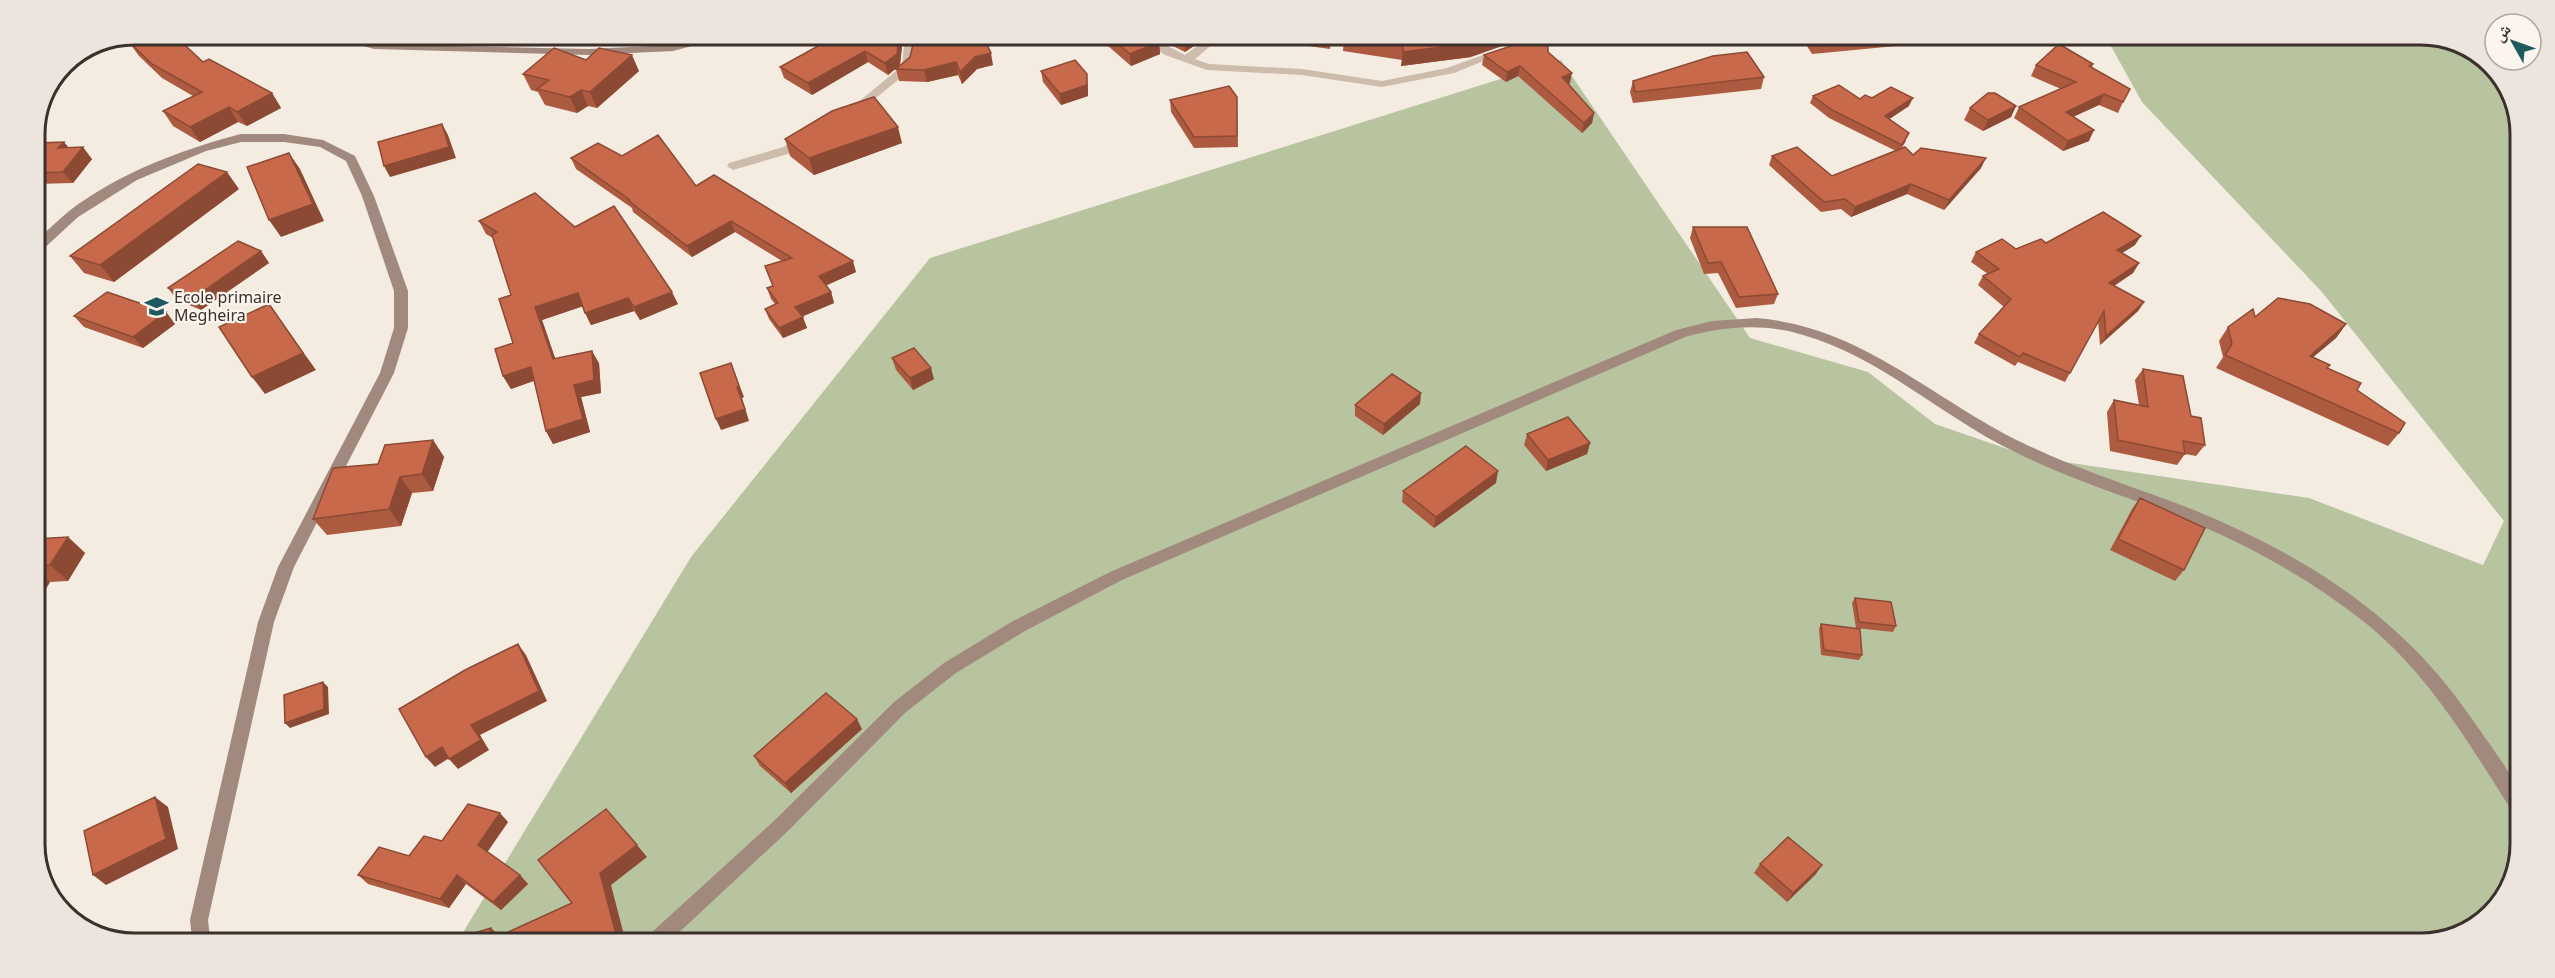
<svg xmlns="http://www.w3.org/2000/svg" width="2555" height="978" viewBox="0 0 2555 978" font-family="'Noto Sans','Noto Naskh Arabic',sans-serif">
<rect width="100%" height="100%" fill="#f4ebe1"/>
<!-- green -->
<path fill="#b8c4a0" d="M2107,39l346,1 47,33 20,54 -5,749 -38,51 -55,16 -1963,-4 232,-382 239,-299 631,-198 189,278 118,34 67,52 96,33 278,41 174,67 21,-44 -182,-229 -180,-190z"/>
<g fill="none" stroke-linecap="round" stroke-linejoin="round">
<!-- street -->
<path fill="#cdbbac" fill-rule="evenodd" d="M911,36h11l-6,10 -5,23 -53,44h-8v-4l52,-43 2,-20z
M1138,37h12l35,18 24,-18h12l-26,22 14,5 93,5 80,12 65,-13 55,-20 6,3 -54,22 -72,14 -80,-12 -95,-5 -42,-15z
M1546,38l58,1 6,3 -6,3 -47,-2 -30,3 -6,-3 6,-3z
M805,135l6,4 -2,3 -18,11 -58,17 -6,-4 2,-3 54,-16z"/>
<!-- secondary -->
<path fill="#a18a7d" fill-rule="evenodd" d="M324,35c26,0 51,8 77,10l188,4 84,-4 38,-9h19l-57,15 -84,4 -215,-6z
M241,134h43l39,6 32,16 19,40 34,95v37l-14,45 -100,194 -20,55 -66,298 2,18h-18l-2,-18 68,-298 20,-55 102,-194 14,-45v-37l-32,-95 -16,-35 -26,-14 -36,-5h-43l-35,9 -69,29 -59,37 -38,35 -5,1v-11c11,-10 22,-21 34,-31 50,-38 111,-61 172,-77z
M1757,318c106,9 175,81 266,125 55,27 114,45 171,67 112,46 209,107 278,209 9,13 40,55 44,67 2,7 0,17 0,24l-6,-2c-43,-68 -83,-136 -147,-187 -55,-43 -116,-77 -181,-103 -57,-22 -116,-40 -171,-68 -71,-35 -131,-93 -208,-115 -39,-12 -79,-9 -118,2l-563,243 -97,51 -69,42 -50,39 -118,119 -116,108h-22l2,-7 124,-113 118,-117 50,-39 69,-42 97,-49 566,-242 36,-9z"/>
</g>
<!-- wall -->
<path fill="#ac5a40" d="M824,36h80l1,4 -3,6 -2,19 -12,10 -20,-13 -56,33 -28,-17 -4,-11 52,-29z
M957,36l-1,2 37,27 -16,4 -15,15 -4,-9 -31,7 -28,-1 -3,-12z
M1099,37h52l8,5 1,12 -29,12 -32,-28z
M1155,37h52l-22,15z
M1244,37h88l-2,12z
M1344,37l127,20 -70,9 1,-6 -59,-9z
M1648,38h32l-1,3h-30z
M1802,38l97,1 -3,7 -84,8z
M129,42l74,20 69,31 9,15 -34,18 -9,-4 -38,20 -27,-16 -10,-15 30,-15 -31,-18 -23,-22z
M1548,52l22,31 -1,1 25,29 -2,10 -10,10 -64,-57 -12,6 -24,-17 2,-10z
M586,60l53,11 -42,37 -9,-2 -11,7 -32,-8 -7,-13 -7,-2 -8,-16z
M2093,64l-1,3 31,35 -5,11 -19,-8 -26,12 16,24 -26,10 -49,-33 5,-11 42,-18 -30,-13 5,-11z
M1041,71l47,14v11l-27,9 -18,-23z
M1764,77l-3,12 -128,14 -3,-11 3,-11z
M1813,96l47,3 12,-1 37,8 -20,13 17,22 -5,8 12,6 68,13 -37,42 -37,-16 -56,23 -10,-8 -20,3 -52,-47 3,-9 60,20 64,-25 -67,-33 -19,-15z
M1237,97l1,50 -44,1 -23,-36 -1,-12z
M2016,106l-5,11 -28,14 -19,-11 6,-12z
M785,139l117,4 -88,32 -24,-19z
M64,142l4,6 24,11 -19,24 -38,1v-41z
M622,156l74,30 160,86 -30,13 5,7 3,11 -32,13 5,12 -24,10 -14,-19 -4,-10 10,-5 -4,-5 -4,-11 6,-2 -8,-20 17,-5 -47,-29 -43,25 -59,-45 -1,-4 -56,-39 -5,-11z
M239,189l-125,93 -30,-9 -14,-17z
M479,221l96,6 103,77 -38,16 -6,-9 -43,14 -9,-19 -40,14 13,39 44,4 2,30 -20,4 9,35 -37,12 -7,-13 -12,-50 -23,8 -8,-13 10,-33 -2,-48 -18,-57 -7,-4z
M1693,227l85,67 -4,10 -38,4 -18,-35 -14,1 -14,-36z
M2046,243l89,2 -13,8 17,10 -6,10 -19,13 30,16 -6,9 -38,34 -2,-24 -33,61 -47,-20 -3,4 -41,-23 5,-9 25,-27 -26,-22 5,-9 5,-2 -17,-12 5,-10 40,-3z
M261,251l8,12 -68,47 -24,-10 -9,-12z
M166,312l9,12 -32,24 -59,-21 -10,-11z
M2255,317l91,7 -10,14 -23,19 44,33 42,43 -11,13 -172,-78 7,-11 -4,-16 9,-14z
M892,358l42,21 -21,11 -17,-20z
M2143,369l48,47 14,29 -9,11 -11,-2 -8,11 -67,-14 -3,-39 7,-12 25,5 -4,-25z
M1420,404l-37,31 -28,-19v-11z
M1527,434l63,9 -3,11 -41,17 -22,-26z
M433,440l11,17 -11,34 -21,2 -11,33 -74,9 -14,-16 65,-55z
M1496,483l-62,45 -32,-26 1,-11z
M2140,498l44,72 -9,11 -65,-31 22,-41z
M68,537l17,16 -17,28 -18,1 -15,24v-67z
M1855,598l41,28 -3,6 -37,-4 -4,-25z
M1821,624l41,31 -3,5 -38,-5 -2,-26z
M862,729l-71,64 -31,-27 -6,-10z
M508,822l-21,30 33,23 8,9 -27,26 -35,-26 -17,24 -81,-24 -10,-9 51,-19 33,-15z
M1760,864l62,1 -7,10 -28,27 -33,-29z"/>
<!-- shaded-wall -->
<path fill="#8c4a34" d="M899,36h5l1,4 -3,6 -2,19 -12,10 -3,-12z
M1189,37h18l-22,15 -1,-12z
M1488,38h37l-54,19 -70,9 2,-14z
M1159,42l1,12 -29,12 -1,-12z
M865,51l3,11 -56,33 -4,-12z
M991,53l2,12 -16,4 -15,15 -2,-12 15,-15z
M632,55l7,16 -42,37 -7,-16z
M956,62l2,13 -31,7 -3,-12z
M1520,66l-2,10 -12,6 1,-10z
M1572,73l-2,10 -9,4 1,-10z
M1087,74l1,22 -27,9 -1,-11z
M581,90l7,16 -11,7 -7,-16z
M272,93l9,15 -34,18 -10,-14z
M2104,94l-5,11 -38,17 5,-10z
M1913,98l-4,8 -27,18 3,-8z
M2016,106l-5,11 -28,14 5,-11z
M229,107l9,15 -38,20 -10,-15z
M42,111l5,6 -12,12v-1z
M1594,113l-2,10 -10,10 2,-10z
M442,124l6,11 8,23 -66,19 -6,-11z
M898,127l4,16 -88,32 -5,-17z
M2094,130l-5,11 -26,10 5,-10z
M64,142l9,11 -15,-5z
M83,147l9,12 -19,24 -10,-11z
M289,153l11,16 24,52 -43,16 -12,-17z
M1986,158l-5,10 -37,42 5,-10z
M227,172l12,17 -125,93 -14,-17z
M1911,184l-4,10 -56,23 4,-10z
M731,221l4,11 -43,25 -5,-11z
M2141,236l-6,9 -24,15 6,-10z
M261,251l8,12 -68,47 -9,-11z
M853,261l3,11 -33,15 -4,-11z
M2139,263l-6,10 -30,20 6,-10z
M672,292l6,12 -38,16 -6,-13z
M831,292l3,11 -35,15 -4,-11z
M578,293l6,13 -42,14 18,52 -7,-13 -18,-52z
M628,298l6,13 -43,14 -6,-12z
M2144,302l-6,9 -38,34 6,-9z
M166,312l9,12 -32,24 -10,-11z
M803,317l4,11 -24,10 -4,-10z
M281,321l35,49 -51,24 -13,-17z
M2346,324l-10,14 -37,31 11,-13z
M592,351l7,12 2,30 -20,4 9,35 -37,12 -7,-13 28,-46z
M731,363l13,34 -2,1 7,23 -28,9 -5,-11 21,-32z
M531,367l7,12 -27,10 -8,-13z
M931,368l3,11 -21,11 -3,-12z
M1421,393l-1,11 -37,31 1,-11z
M433,440l11,17 -11,34 -11,-17z
M1590,443l-3,11 -41,17 2,-11z
M1498,471l-2,12 -62,45 2,-11z
M400,477l12,16 -11,33 -12,-17z
M68,537l17,16 -17,28 -18,-16z
M35,569l15,13 -15,24z
M518,644l8,11 21,46 -67,34 9,15 -31,19 -9,-10z
M323,682l5,5 1,27 -39,14 -5,-5z
M857,719l5,10 -71,64 -6,-10z
M442,747l9,10 -16,10 -9,-10z
M155,797l13,10 10,42 -72,36 -13,-10z
M500,813l8,9 -22,32 -8,-9z
M637,845l10,12 -36,28 14,54h-10l-15,-66z
M1822,865l-7,10 -28,27 6,-9z
M457,875l9,9 -17,24 -9,-9z
M520,875l8,9 -27,26 -8,-8z
M491,928l12,11h-12z"/>
<!-- building -->
<path fill="#c8694b" stroke="#8c4a34" stroke-width="1.5" d="M149,35h25l29,27 6,-3 63,34 -35,19 -8,-5 -39,20 -27,-16 39,-19 -50,-28 -23,-22z
M836,36h63l-2,18 -12,9 -20,-12 -57,32 -28,-16z
M915,36h36v3l13,-3h19l8,17 -16,4 -15,15 -4,-10 -32,8 -28,-1 14,-12z
M1110,37h41l8,5 -29,12z
M1177,37h12l-5,3z
M1310,37h20v3z
M1344,38v-1l144,1 -16,5 -69,9v-6z
M1535,38h7l6,3v11l24,21 -10,4 32,36 -10,10 -64,-57 -13,6 -23,-17z
M1810,38l86,1 -81,7z
M2059,44l34,20 -4,2 41,23 -7,13 -19,-8 -38,18 28,18 -26,11 -49,-34 57,-25 -40,-17z
M554,48l32,12 13,-12 33,7 -42,37 -9,-2 -11,7 -33,-8 12,-9 -26,-6z
M1747,52l17,25 -129,15 -2,-11 80,-25z
M1075,60l12,14v11l-27,9 -19,-23z
M1839,85l21,14 5,-4 7,3 19,-11 22,11 -28,18 24,17 -7,12 -70,-35 -19,-14z
M1229,86l8,11v39l-43,1 -24,-37z
M1988,93h7l21,13 -28,14 -18,-12z
M874,97l24,30 -89,31 -24,-19 47,-28z
M442,124l7,23 -65,19 -6,-24z
M658,135l38,51 18,-11 139,86 -34,15 12,16 -36,15 8,10 -24,11 -14,-19 13,-6 -11,-15 6,-2 -8,-20 27,-8 -61,-37 -44,25 -58,-45 1,-1 -59,-42 27,-15 24,13z
M64,142l-6,6 25,-1 -20,25 -28,1v-30z
M1797,147l35,29 73,-29 8,8 8,-7 65,10 -37,42 -38,-16 -56,23 -10,-8 -21,3 -52,-46z
M289,153l24,51 -44,16 -22,-53z
M198,164l29,8 -127,93 -30,-9z
M535,193l40,34 39,-21 58,86 -38,15 -6,-9 -43,15 -7,-20 -43,14 18,52 39,-8 2,29 -20,5 9,34 -37,12 -15,-64 -28,9 -8,-27 18,-6 -14,-44 12,-4 -19,-60 5,-3 -18,-11z
M2103,212l38,24 -24,14 22,13 -30,20 35,19 -38,34 -2,-25 -34,62 -47,-20 -3,4 -41,-23 32,-35 -28,-23 16,-7 -23,-17 26,-13 14,10 25,-10 5,4z
M1693,227h54l31,67 -39,3 -18,-35 -13,1z
M238,241l23,10 -69,48 -24,-11z
M107,292l59,20 -33,25 -59,-21z
M2278,298l32,6 36,20 -36,32 20,9 -3,3 34,15 -4,7 48,33 -6,10 -174,-78 7,-11 -4,-17 25,-18 2,8z
M269,304l34,49 -51,24 -33,-50z
M914,348l17,20 -21,10 -18,-20z
M731,363l8,23 -2,1 8,22 -29,10 -16,-46z
M2143,369l40,7 8,40 10,2 4,27 -22,-4 2,13 -67,-14 -4,-40 34,7z
M1392,374l29,19 -37,31 -29,-19z
M1568,417l22,26 -42,17 -21,-26z
M433,440l-11,34 -22,3 -11,32 -76,10 20,-51 45,-4 7,-19z
M1466,446l32,25 -62,46 -33,-26z
M2140,498l65,30 -21,42 -66,-31z
M68,537l-18,28 -15,1v-27z
M1855,598l36,4 5,24 -37,-4z
M1821,624l39,5 2,26 -38,-5z
M518,644l21,47 -68,34 10,15 -32,19 -7,-12 -16,10 -27,-48 66,-39z
M323,682l1,27 -39,14 -1,-28z
M826,693l31,26 -72,64 -31,-27z
M155,797l11,42 -73,36 -9,-44z
M468,804l32,9 -22,32 42,30 -27,27 -36,-27 -17,24 -82,-24 21,-28 30,9 15,-20 18,5z
M606,809l31,36 -37,28 17,65 -2,1h-122l79,-36 -34,-43z
M1788,837l34,28 -29,28 -33,-29z
M491,928v11h-37z"/>
<!-- icons -->
<defs>
<symbol id="school-bare" viewBox="-9 -9 18 18"><path d="M0-5L7-2L0 1L-7-2ZM-4 1L0 2.5L4 1V4Q0 6-4 4Z" fill="#1f5a5e" stroke="#fbf5ee" stroke-width="2.5" paint-order="stroke"/></symbol>
</defs>
<g fill-rule="evenodd">
<use href="#school-bare" x="140" y="290" width="33" height="33"/>
</g>
<g text-anchor="middle" stroke-width="4.5" stroke-linejoin="round" paint-order="stroke">
<!-- poi labels -->
<g font-size="16" fill="#3b302b" stroke="#fbf5ee" text-anchor="start">
<text x="174" y="303">Ecole primaire<tspan x="174" dy="18">Megheira</tspan></text>
</g>
</g>
<!-- crop -->
<path d="M0 0H2555V978H0ZM134 45H2421A89 89 0 0 1 2510 134V844A89 89 0 0 1 2421 933H134A89 89 0 0 1 45 844V134A89 89 0 0 1 134 45Z" fill="#ece5de" fill-rule="evenodd"/>
<path fill="none" stroke="#3b302b" stroke-width="3" d="M134 45H2421A89 89 0 0 1 2510 134V844A89 89 0 0 1 2421 933H134A89 89 0 0 1 45 844V134A89 89 0 0 1 134 45Z"/>
<!-- north arrow -->
<g transform="translate(2513 42) rotate(310)"><circle r="28" fill="#fbf5ee" stroke="#aea6a0" stroke-width="1.5"/>
<path d="M0-4.5L10 22L0 15L-10 22Z" fill="#1f5a5e"/>
<text y="-9" font-size="16" font-weight="bold" text-anchor="middle" fill="#3b302b">ش</text>
</g>
</svg>
